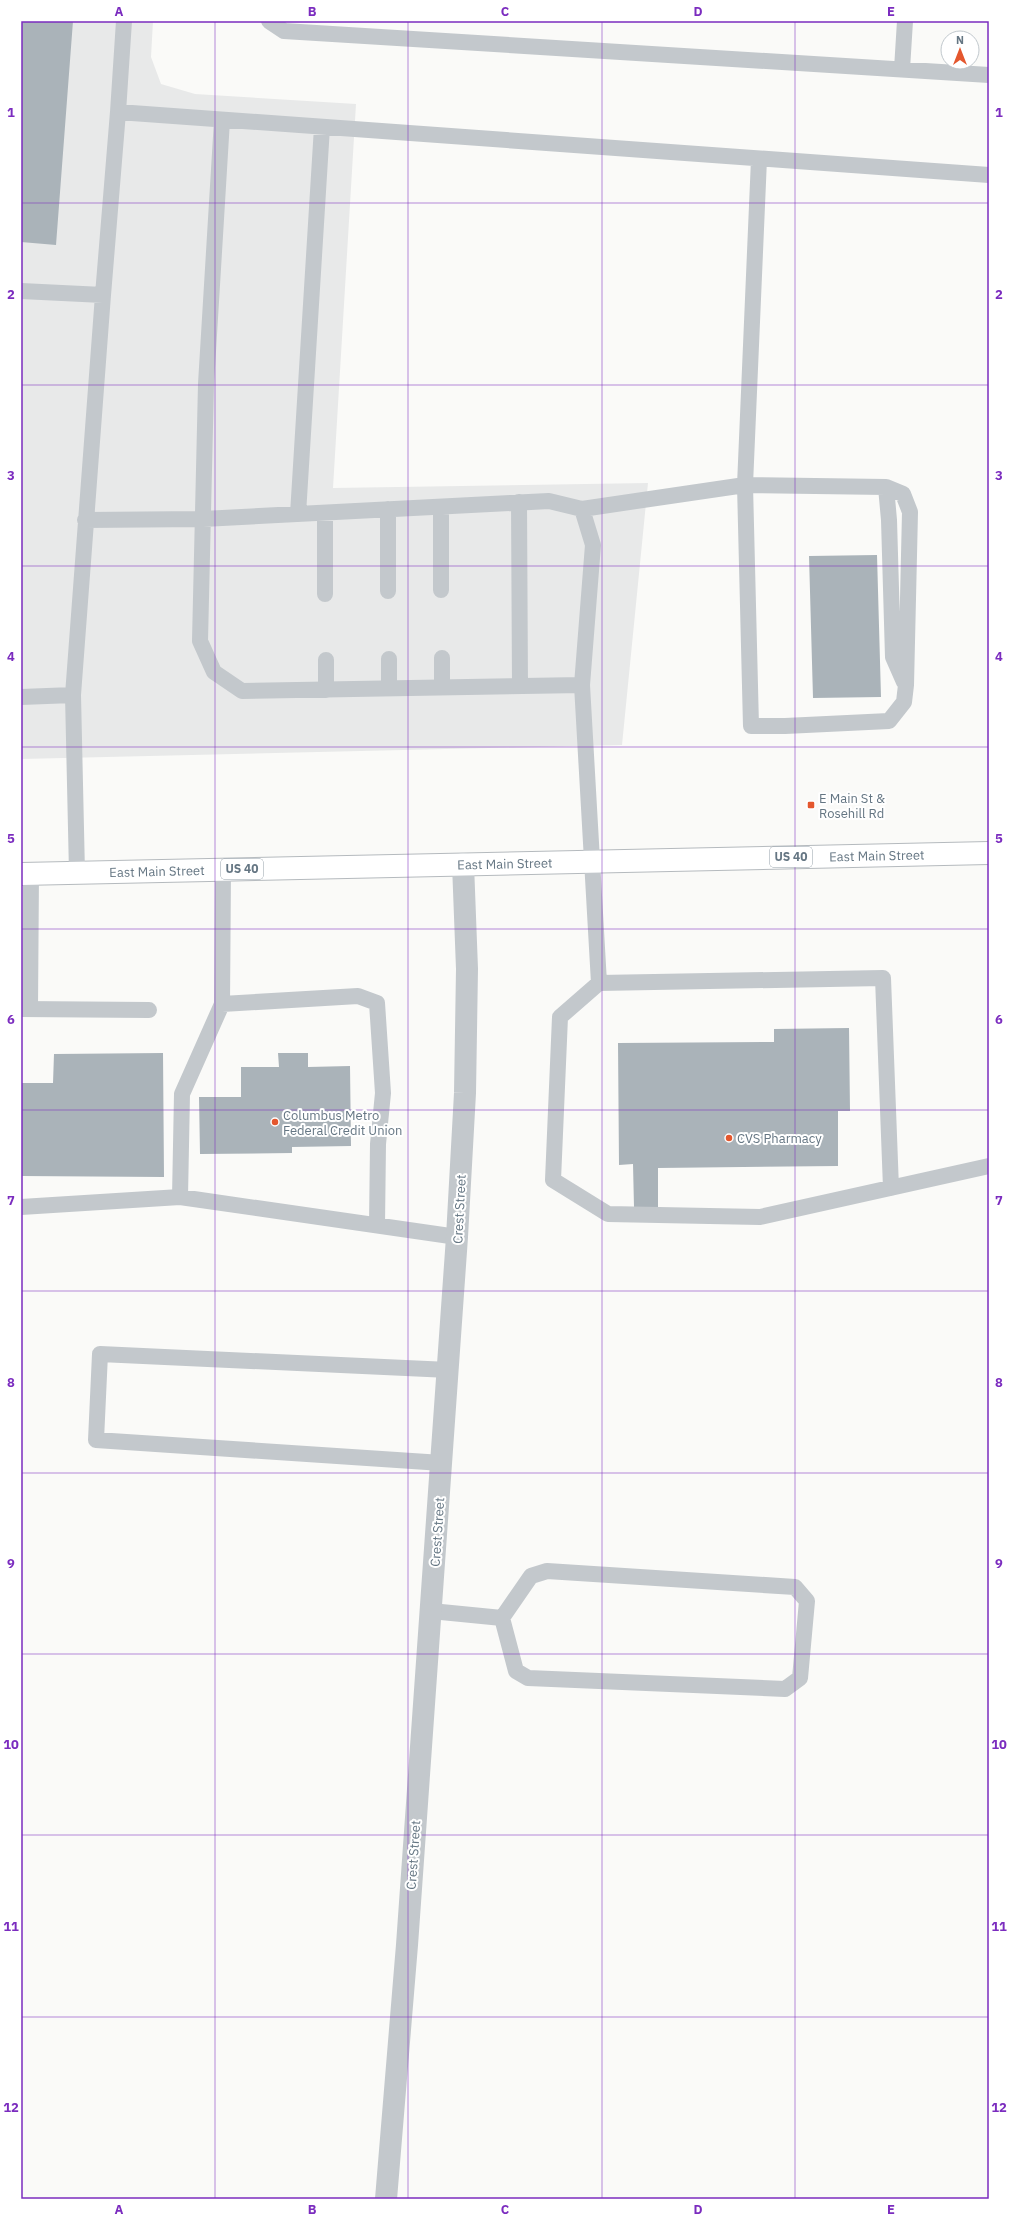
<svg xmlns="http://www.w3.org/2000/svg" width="1010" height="2220" viewBox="0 0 1010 2220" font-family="'IBM Plex Sans',sans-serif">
<rect width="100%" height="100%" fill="#fafaf8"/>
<!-- built -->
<path fill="#e8e9e9" d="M21,21h132l-2,36 10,27 34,10 161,10 -23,384 315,-5 -26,262 -601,14z"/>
<!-- building -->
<path fill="#aab3b9" d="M21,21h52l-17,224 -35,-3z
M877,555l4,142 -68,1 -4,-142z
M849,1028l1,83h-12v55l-180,2v39h-24l-1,-43 -14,1 -1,-122 156,-1v-13z
M163,1053l1,124 -143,-1v-93h32l1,-29z
M278,1053h30v14l42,-1 1,80 -59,1v6l-92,1 -1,-57h42v-30h38z"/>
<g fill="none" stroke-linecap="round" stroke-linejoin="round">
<defs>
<g id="primary">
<path id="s1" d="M21,874l968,-21"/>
</g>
</defs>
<!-- primary casing -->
<use href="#primary" stroke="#b5babe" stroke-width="24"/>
<!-- service -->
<path stroke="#c3c8cc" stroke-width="16" d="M269,21l15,10 705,44
M902,69l3,-48
M118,112l6,-91
M222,120l-16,264 -6,257 14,31 28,19 340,-6
M21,291l82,4 -30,400
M103,295l15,-183 871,63
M745,485l141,2 17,7 7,18 -4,173 -2,17 -15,19 -104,5h-34z
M886,487l3,33 4,137 11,25
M519,502l1,184
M441,507v83
M388,509v82
M582,509l163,-24 14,-326
M325,513v81
M298,514l24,-387
M85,520l118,-1 346,-18 33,8 11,36 -11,140 17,298
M442,658v29
M389,659v29
M326,660v30
M21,697l52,-2 4,178
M223,870l-1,134 -40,90 -2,103 277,40
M222,1004l136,-8 19,7 6,90 -5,51 -1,81
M30,1008l1,-134
M21,1009l128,1
M891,1188l-8,-210 -284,5 -39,34 -7,163 55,34 152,3 229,-51
M21,1207l159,-10
M442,1463l-346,-23 4,-86 349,16
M431,1611l71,7 14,53 12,7 257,11 15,-11 7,-77 -12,-14 -248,-16 -16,5 -29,42"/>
<!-- minor -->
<path stroke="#c3c8cc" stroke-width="22" d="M386,2199l21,-254 50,-708 8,-144 2,-124 -4,-105"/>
<!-- primary -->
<use href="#primary" stroke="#fff" stroke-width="22"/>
</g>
<!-- grid -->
<path fill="none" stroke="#7b2cbf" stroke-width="1" stroke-opacity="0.55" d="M215,21v2178M408,21v2178M602,21v2178M795,21v2178M21,203h968M21,385h968M21,566h968M21,747h968M21,929h968M21,1110h968M21,1291h968M21,1473h968M21,1654h968M21,1835h968M21,2017h968"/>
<!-- markers -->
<g fill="#e4572e" stroke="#fff" stroke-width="1.5">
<rect x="807" y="801" width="8" height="8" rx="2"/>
<circle cx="275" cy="1122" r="4"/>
<circle cx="729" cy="1138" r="4"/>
</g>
<g text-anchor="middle" stroke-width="4" stroke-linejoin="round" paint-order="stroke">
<!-- shield labels -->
<g fill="#fff" stroke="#939fa8" stroke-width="1">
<rect x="770" y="847" width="42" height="20" rx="3"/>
<rect x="221" y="859" width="42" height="20" rx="3"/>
</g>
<g font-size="12" font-weight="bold" fill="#657683">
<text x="791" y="861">US 40</text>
<text x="242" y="873">US 40</text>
</g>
<!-- poi labels -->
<g font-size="13" fill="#657683" stroke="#fff" text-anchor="start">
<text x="819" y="803">E Main St &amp;<tspan x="819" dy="15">Rosehill Rd</tspan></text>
<text x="283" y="1120">Columbus Metro<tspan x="283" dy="15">Federal Credit Union</tspan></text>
<text x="737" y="1143">CVS Pharmacy</text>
</g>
<!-- street labels -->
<g font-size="13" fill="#657683" stroke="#fff">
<text dy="5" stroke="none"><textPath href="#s1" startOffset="856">East Main Street</textPath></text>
<text dy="5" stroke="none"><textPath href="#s1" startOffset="484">East Main Street</textPath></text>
<text dy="5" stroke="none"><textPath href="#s1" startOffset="136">East Main Street</textPath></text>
<text transform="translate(459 1209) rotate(-87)" y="5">Crest Street</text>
<text transform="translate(437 1532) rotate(-86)" y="5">Crest Street</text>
<text transform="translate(413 1855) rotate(-86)" y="5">Crest Street</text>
</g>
</g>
<!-- border -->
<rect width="1010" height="2220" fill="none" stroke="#ffffff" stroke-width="44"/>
<!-- north arrow -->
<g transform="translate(960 50)"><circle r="19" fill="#ffffff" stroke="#c1c8cd"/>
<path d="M0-3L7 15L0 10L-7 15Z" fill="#e4572e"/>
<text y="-6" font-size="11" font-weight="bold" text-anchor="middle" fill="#657683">N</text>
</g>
<rect x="22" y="22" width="966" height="2176" fill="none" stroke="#7b2cbf" stroke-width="1.5"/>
<g font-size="13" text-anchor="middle" font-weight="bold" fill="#7b2cbf">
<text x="119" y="16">A</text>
<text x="312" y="16">B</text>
<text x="505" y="16">C</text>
<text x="698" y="16">D</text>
<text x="891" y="16">E</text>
<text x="11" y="117">1</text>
<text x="999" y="117">1</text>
<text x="11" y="299">2</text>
<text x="999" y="299">2</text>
<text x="11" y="480">3</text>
<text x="999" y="480">3</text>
<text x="11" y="661">4</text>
<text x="999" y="661">4</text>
<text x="11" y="843">5</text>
<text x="999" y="843">5</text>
<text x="11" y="1024">6</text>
<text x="999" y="1024">6</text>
<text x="11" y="1205">7</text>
<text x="999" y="1205">7</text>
<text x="11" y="1387">8</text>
<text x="999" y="1387">8</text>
<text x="11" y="1568">9</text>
<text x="999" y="1568">9</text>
<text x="11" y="1749">10</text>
<text x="999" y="1749">10</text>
<text x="11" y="1931">11</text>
<text x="999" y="1931">11</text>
<text x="11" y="2112">12</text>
<text x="999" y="2112">12</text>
<text x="119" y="2214">A</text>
<text x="312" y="2214">B</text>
<text x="505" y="2214">C</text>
<text x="698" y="2214">D</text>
<text x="891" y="2214">E</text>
</g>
</svg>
